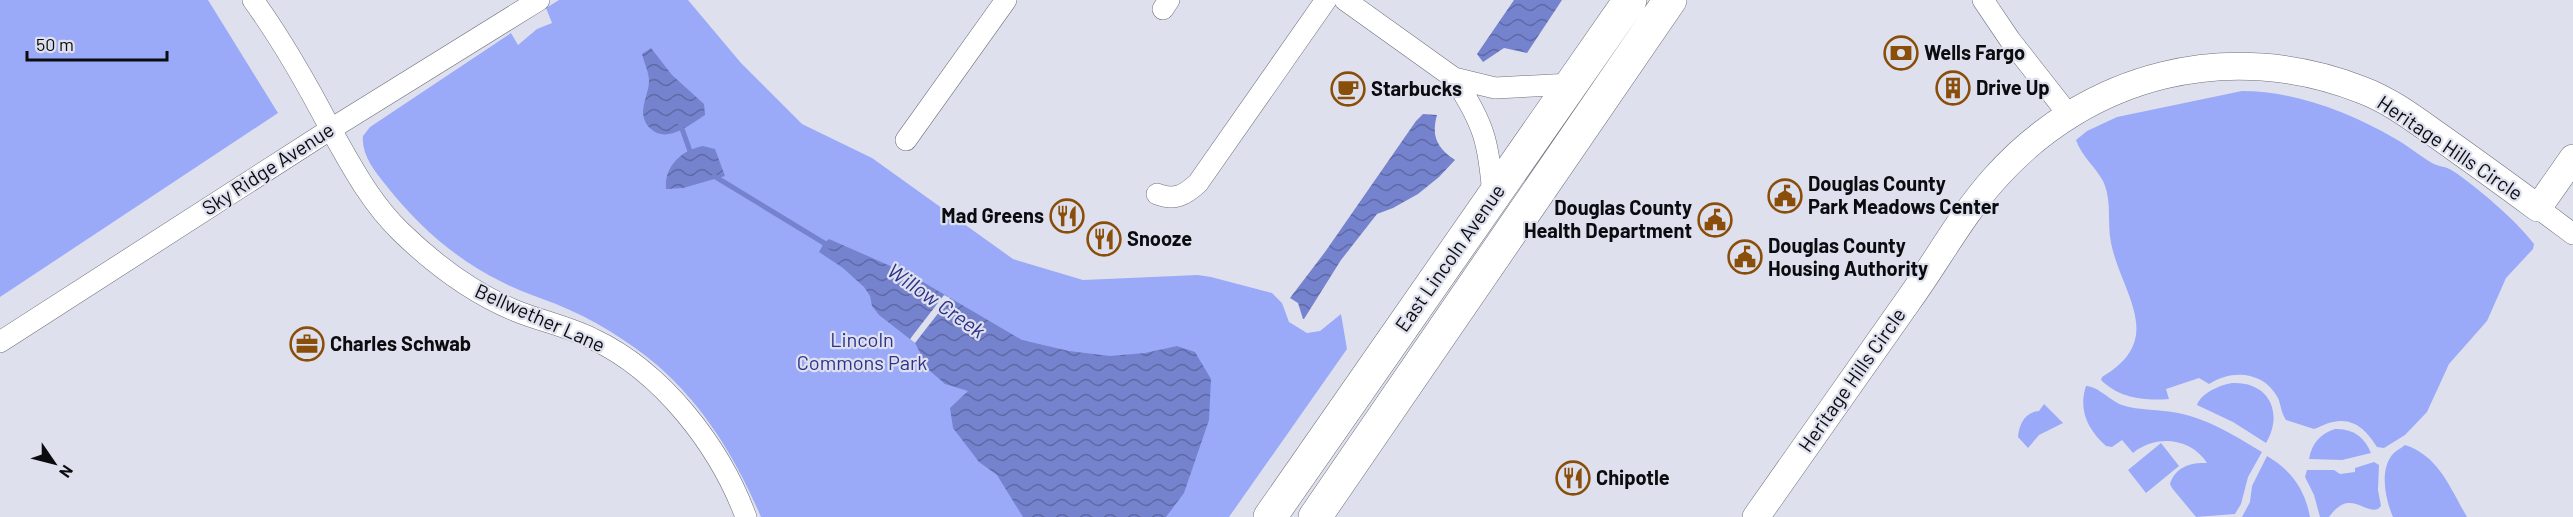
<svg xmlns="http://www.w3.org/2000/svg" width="2573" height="517" viewBox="0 0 2573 517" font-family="Barlow,sans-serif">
<defs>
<pattern id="water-waves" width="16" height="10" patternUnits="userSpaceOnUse" patternTransform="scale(1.5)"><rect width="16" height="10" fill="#7582ce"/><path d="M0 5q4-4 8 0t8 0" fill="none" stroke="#5e69a6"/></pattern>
</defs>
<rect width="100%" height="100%" fill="#dee1ed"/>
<!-- green -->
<path fill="#9aaaf9" d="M0,0h208l70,113 -278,184z
M559,0h129l53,63 61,61 70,34 141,101 70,21 115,-5 13,2 61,16 10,10 7,19 18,11 13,-2 21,-17 6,35 -118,168h-468c-25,-58 -56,-110 -104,-152 -30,-25 -64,-46 -101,-61 -18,-7 -37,-13 -54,-22 -47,-23 -85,-57 -117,-98 -11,-14 -24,-30 -22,-48l7,-9 141,-94 7,12 19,-16 15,-6 -6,-15z
M2242,91c52,0 107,21 152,47 13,7 25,17 38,25 7,4 14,3 21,8 23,15 65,51 81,73l-1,5 -27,29 -19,43 -38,43 -22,48 -22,23 -21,13 -7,-1c-10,-16 -23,-30 -44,-25 -7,1 -13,5 -19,7l-28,-9c-5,-7 -5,-15 -8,-22 -14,-27 -46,-29 -69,-14l-10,-6 -33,11 3,10c-25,2 -50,-1 -68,-19l1,-3c65,-38 20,-82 9,-134 -4,-21 1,-40 -7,-60 -7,-15 -23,-27 -28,-43l11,-9 30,-14z
M2232,383c37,-2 52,30 34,60l-33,-21 -36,-17c4,-12 23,-20 35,-22z
M2086,386c12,0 24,15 36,19 18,6 37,4 56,8 31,6 57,23 84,39l-14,25 -7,27 -6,10 -39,3 -24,-29 -2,-4c5,-17 21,-22 37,-21 -16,-25 -51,-29 -74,-10l-11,-13 -10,7 -6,-1c-18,-16 -28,-36 -20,-60z
M2044,404l19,19 -24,12 -11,13 -10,-11c1,-13 7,-25 21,-26z
M2335,429c17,-1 30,8 36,24l-29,7 -33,-1c3,-16 11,-25 26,-30z
M2161,443l18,23 -33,27 -18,-23z
M2405,445c34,11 45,43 62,72h-74c-7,-16 -13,-43 -3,-59 3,-6 10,-9 15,-13z
M2267,456c24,14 38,33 43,61h-68l8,-15 2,-16z
M2374,462l5,3 -1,25 3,16 -3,3c-15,5 -28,-21 -49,8h-9l-6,-22 -9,-18 2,-7h27l6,4 15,-2v-4z"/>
<!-- water -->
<path fill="url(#water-waves)" d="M1514,0h48l-35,53 -23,-5 -21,14 -6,-8z
M651,48l21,27 32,29 1,11c-14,9 -38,29 -54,14 -5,-4 -7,-9 -8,-16 0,-11 6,-22 6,-32 0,-8 -5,-19 -7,-27z
M1423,114l14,1c-6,21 0,33 18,45l-16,17 -21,17 -25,14 -16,6 -36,46 -37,59h-1l-5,-16 -8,-5 35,-46 91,-131z
M703,146l12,3 10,27 -42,12 -17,1c-2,-23 16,-39 37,-43z
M829,239l82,36 111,65 47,11 41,5 35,-3 32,-7 18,6 16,27 -2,41 -25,73 -18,24h-143l-26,-42 -18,-13 -26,-34 -3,-20 18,-17 -23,-7 -16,-14 -14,-27 -36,-28 -7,-9 -2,-10 -6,-9 -21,-19 -24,-16 5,-9z"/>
<!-- pier -->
<path fill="#dee1ed" d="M944,295l6,3 -35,45 -5,-4z"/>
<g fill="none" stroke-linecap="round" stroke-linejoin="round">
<!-- stream -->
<path stroke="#7582ce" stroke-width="5" d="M680,123l11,31
M714,176l115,70"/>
<defs>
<path id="minor" d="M253,0c29,40 54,84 77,128 21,37 40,74 71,104 34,33 71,61 115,79 25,10 53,16 77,28 70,33 127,108 153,178
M1345,0l109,78 41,10 76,-4
M1983,0l27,40 58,74
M1163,9l6,-9
M1454,78c30,46 35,64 39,119
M906,140l100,-140
M1157,194c18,7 28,1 41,-11l128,-183
M2538,208l35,26
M0,342l331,-213 208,-129"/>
<path id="tertiary" d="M1756,517c50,-72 101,-144 152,-216 29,-40 53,-85 86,-122 94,-106 236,-141 368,-89 27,10 51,28 75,45 34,24 67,48 101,73l35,-50"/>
<path id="primary" d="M1270,517l360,-517
M1315,517l355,-517"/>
</defs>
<!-- minor casing -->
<use href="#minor" stroke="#6e707b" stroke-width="22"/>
<!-- tertiary casing -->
<use href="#tertiary" stroke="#6e707b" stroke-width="28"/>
<!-- primary casing -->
<use href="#primary" stroke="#6e707b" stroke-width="34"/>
<!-- minor -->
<use href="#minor" stroke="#fff" stroke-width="21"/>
<!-- tertiary -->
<use href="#tertiary" stroke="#fff" stroke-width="27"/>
<!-- primary -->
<use href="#primary" stroke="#fff" stroke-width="33"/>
</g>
<!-- icons -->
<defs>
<symbol id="bank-ring" viewBox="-11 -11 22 22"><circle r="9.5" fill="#dee1ed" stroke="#8a4e0b" stroke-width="1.5"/><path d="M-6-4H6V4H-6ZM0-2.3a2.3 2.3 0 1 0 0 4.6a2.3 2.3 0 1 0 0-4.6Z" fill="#8a4e0b"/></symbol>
<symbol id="building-ring" viewBox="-11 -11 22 22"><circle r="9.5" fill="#dee1ed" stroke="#8a4e0b" stroke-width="1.5"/><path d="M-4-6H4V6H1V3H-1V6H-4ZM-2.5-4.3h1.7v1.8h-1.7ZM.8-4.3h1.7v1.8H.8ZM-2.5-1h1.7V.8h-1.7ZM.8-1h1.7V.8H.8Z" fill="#8a4e0b"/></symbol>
<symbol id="cafe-ring" viewBox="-11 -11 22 22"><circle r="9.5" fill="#dee1ed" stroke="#8a4e0b" stroke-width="1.5"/><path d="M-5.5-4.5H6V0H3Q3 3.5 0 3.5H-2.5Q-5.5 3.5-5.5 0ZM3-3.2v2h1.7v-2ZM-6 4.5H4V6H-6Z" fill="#8a4e0b"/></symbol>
<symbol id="civic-ring" viewBox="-11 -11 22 22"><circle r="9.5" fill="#dee1ed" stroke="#8a4e0b" stroke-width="1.5"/><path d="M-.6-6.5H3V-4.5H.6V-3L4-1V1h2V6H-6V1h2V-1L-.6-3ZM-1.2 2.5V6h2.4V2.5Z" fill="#8a4e0b"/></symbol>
<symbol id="restaurant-ring" viewBox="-11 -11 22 22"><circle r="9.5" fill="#dee1ed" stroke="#8a4e0b" stroke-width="1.5"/><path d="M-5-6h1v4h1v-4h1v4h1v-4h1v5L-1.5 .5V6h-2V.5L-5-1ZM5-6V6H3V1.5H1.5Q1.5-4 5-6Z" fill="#8a4e0b"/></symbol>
<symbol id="office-ring" viewBox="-11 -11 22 22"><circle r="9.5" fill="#dee1ed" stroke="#8a4e0b" stroke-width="1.5"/><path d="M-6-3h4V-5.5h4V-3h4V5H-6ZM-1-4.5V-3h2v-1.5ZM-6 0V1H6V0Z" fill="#8a4e0b"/></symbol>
</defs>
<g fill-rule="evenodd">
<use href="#bank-ring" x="1882" y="34" width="38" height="38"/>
<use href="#building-ring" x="1934" y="69" width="38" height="38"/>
<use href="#cafe-ring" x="1329" y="70" width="38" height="38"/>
<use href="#civic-ring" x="1766" y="177" width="38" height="38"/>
<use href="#restaurant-ring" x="1048" y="197" width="38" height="38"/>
<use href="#civic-ring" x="1696" y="201" width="38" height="38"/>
<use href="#restaurant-ring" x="1085" y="220" width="38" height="38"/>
<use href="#civic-ring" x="1726" y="238" width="38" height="38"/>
<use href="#office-ring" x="288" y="325" width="38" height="38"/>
<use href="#restaurant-ring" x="1554" y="459" width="38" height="38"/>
</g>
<g text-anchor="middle" stroke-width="4.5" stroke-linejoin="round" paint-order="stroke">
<!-- poi labels -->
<g font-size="20" font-weight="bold" fill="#0b0c10" stroke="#dee1ed" text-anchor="start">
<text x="1924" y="60">Wells Fargo</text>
<text x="1976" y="95">Drive Up</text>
<text x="1371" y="96">Starbucks</text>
<text x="1808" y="191">Douglas County<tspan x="1808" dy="23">Park Meadows Center</tspan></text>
<text x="1692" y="215" text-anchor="end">Douglas County<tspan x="1692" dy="23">Health Department</tspan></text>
<text x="1044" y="223" text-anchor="end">Mad Greens</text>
<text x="1127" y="246">Snooze</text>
<text x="1768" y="253">Douglas County<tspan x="1768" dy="23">Housing Authority</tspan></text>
<text x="330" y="351">Charles Schwab</text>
<text x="1596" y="485">Chipotle</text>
</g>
<!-- street labels -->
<g font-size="20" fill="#0b0c10" stroke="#dee1ed">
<text transform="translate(2450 148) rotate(34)" y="7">Heritage Hills Circle</text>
<text transform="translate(268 169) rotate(-33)" y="7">Sky Ridge Avenue</text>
<text transform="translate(1450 258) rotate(-55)" y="7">East Lincoln Avenue</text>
<text transform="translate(540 318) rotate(24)" y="7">Bellwether Lane</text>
<text transform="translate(1852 380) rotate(-55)" y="7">Heritage Hills Circle</text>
</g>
<!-- park labels -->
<g font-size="20" fill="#2e328c" stroke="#dee1ed">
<text x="862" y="347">Lincoln<tspan x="862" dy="23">Commons Park</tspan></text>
</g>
<!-- water labels -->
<g font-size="21" font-style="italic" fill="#2d318a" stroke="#dee1ed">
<text transform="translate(936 301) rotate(35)" y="7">Willow Creek</text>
</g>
</g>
<!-- north arrow -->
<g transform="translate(54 463) rotate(125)" stroke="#dee1ed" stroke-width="4.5" paint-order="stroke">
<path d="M0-4.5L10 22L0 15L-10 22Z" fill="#0b0c10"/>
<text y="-9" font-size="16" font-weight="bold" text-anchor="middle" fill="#0b0c10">N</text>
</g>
<!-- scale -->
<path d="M27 51v9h140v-9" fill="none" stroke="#0b0c10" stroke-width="3"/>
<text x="36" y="51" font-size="18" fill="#0b0c10" stroke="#dee1ed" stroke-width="4.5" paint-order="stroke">50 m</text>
</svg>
